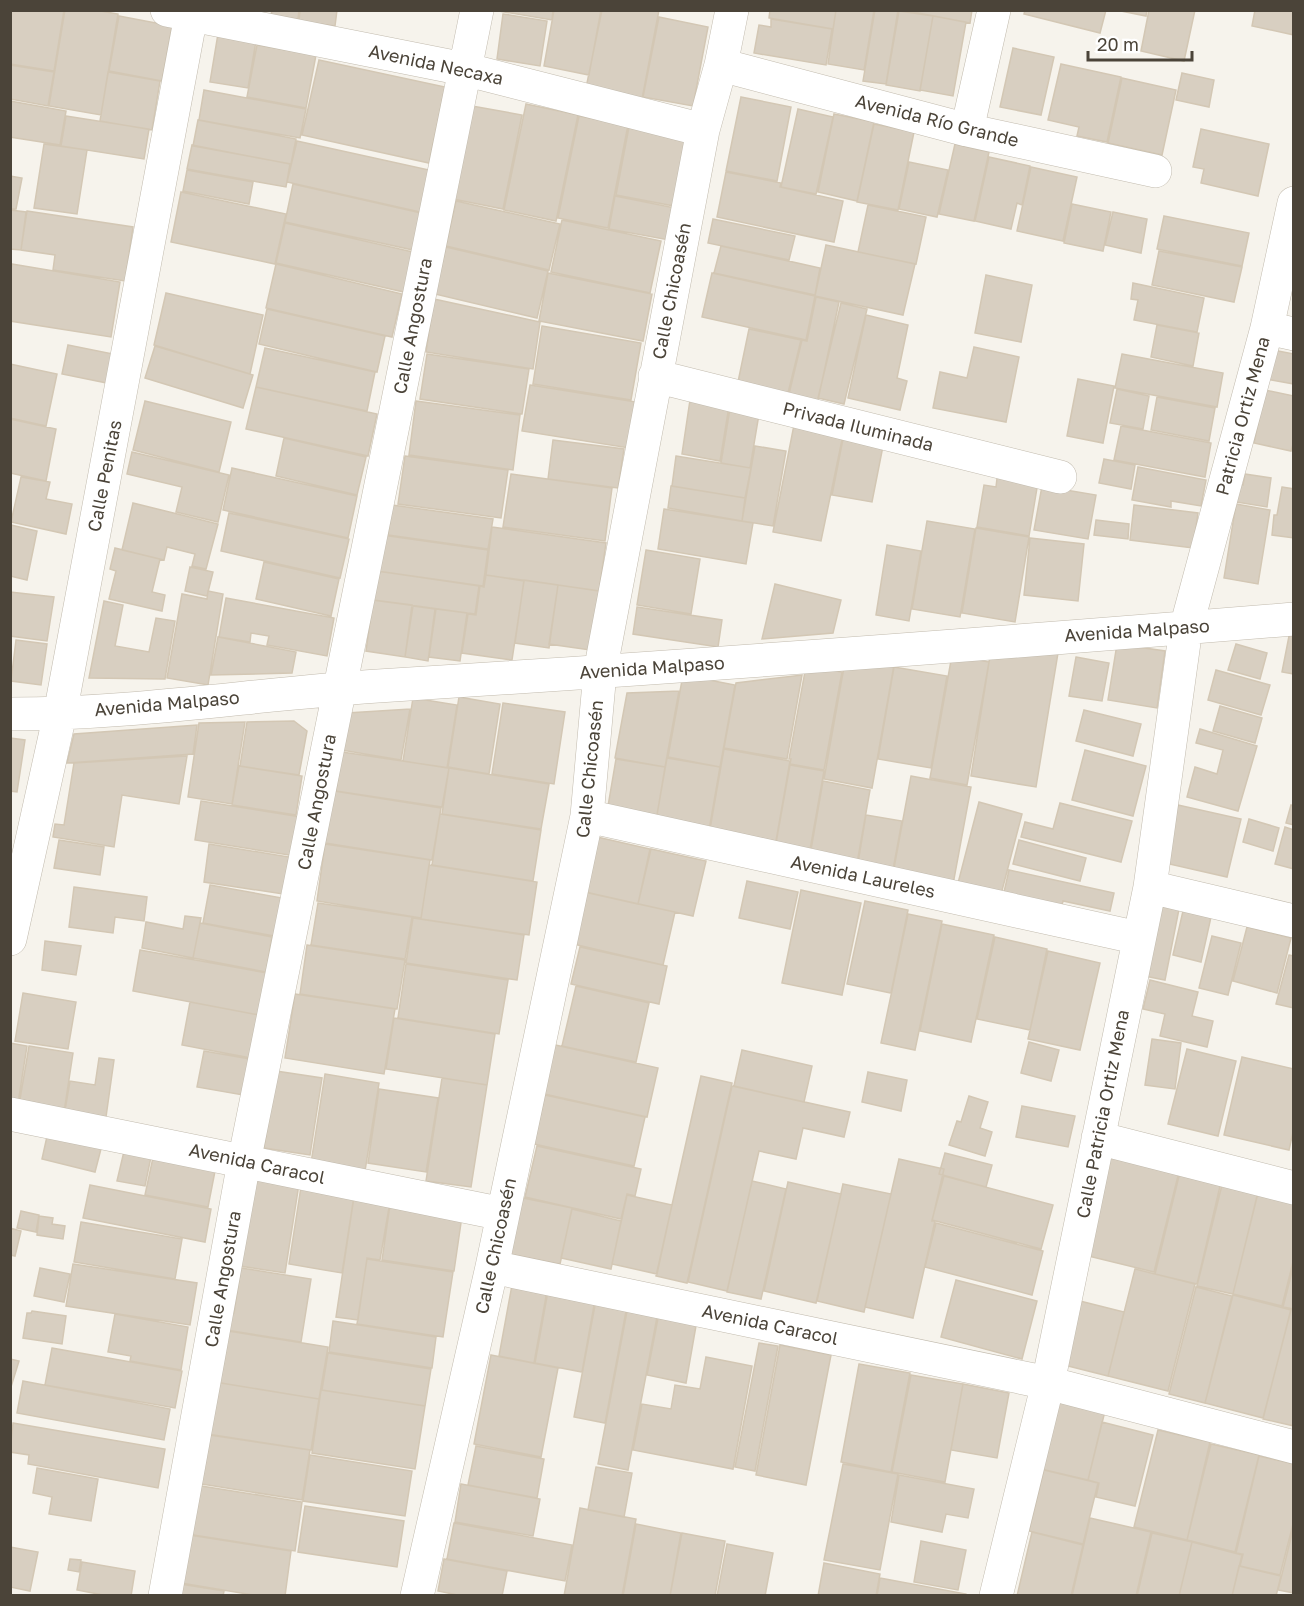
<svg xmlns="http://www.w3.org/2000/svg" width="1304" height="1606" viewBox="0 0 1304 1606" font-family="'Golos Text',sans-serif">
<rect width="100%" height="100%" fill="#f6f3ec"/>
<!-- building -->
<path fill="#d8cfc1" stroke="#d3c7b4" stroke-width="1.5" d="M10,10h54l-10,61 -44,-7z
M65,10h30l23,4 -17,101 -52,-9z
M272,10h27l-1,9 -27,-4z
M300,10h37l-2,16 -36,-5z
M493,10h60l-1,10z
M554,10h47l-12,65 -45,-9z
M602,10h57l-17,89 -56,-11z
M770,10h66l-3,19 -64,-11z
M836,10h38l-10,60 -36,-6z
M875,10h23l-12,74 -23,-3z
M903,10h69l-2,13z
M1025,10h81l-6,23 -76,-19z
M1116,10h31l-1,6z
M1149,10h46l-11,51 -43,-10z
M1255,10h39v25l-42,-9z
M899,11l34,5 -13,75 -34,-6z
M503,14l44,7 -7,45 -43,-7z
M119,16l53,10 -10,55 -53,-10z
M933,16l33,6 -13,74 -33,-6z
M659,17l49,10 -15,79 -50,-9z
M771,19l61,10 -6,36 -72,-12 5,-28 12,2z
M218,34l38,7 -8,47 -38,-6z
M257,45l59,10 -10,53 -59,-11z
M1013,48l41,9 -13,58 -41,-8z
M319,60l126,27 -16,76 -127,-28z
M1061,64l60,13 -14,65 -30,-6 2,-9 -31,-7z
M10,65l44,7 -6,34 -38,-7z
M108,72l52,9 -8,49 -52,-9z
M1182,73l32,7 -5,27 -33,-7z
M1122,78l54,12 -14,65 -54,-12z
M204,90l102,19 -6,29 -101,-18z
M741,97l50,10 -14,74 -51,-10z
M10,101l56,10 -6,34 -50,-8z
M526,104l52,11 -22,106 -52,-11z
M472,106l50,9 -19,94 -50,-10z
M798,109l35,8 -17,77 -35,-7z
M834,114l40,8 -17,79 -39,-9z
M66,116l83,13 -5,30 -83,-13z
M579,116l49,9 -20,103 -50,-10z
M198,120l98,19 -5,25 -98,-18z
M874,124l40,8 -16,78 -41,-8z
M629,127l58,11 -13,68 -58,-11z
M1201,129l68,15 -11,52 -57,-13 3,-14 -11,-2z
M297,141l132,29 -9,42 -133,-30z
M44,144l43,6 -10,64 -43,-6z
M955,144l34,8 -15,69 -35,-7z
M192,145l98,19 -4,23 -99,-18z
M989,157l41,9 -8,39 -5,-2 -6,26 -36,-8z
M909,162l39,8 -11,47 -38,-8z
M1031,167l46,10 -14,64 -46,-10z
M187,170l66,12 -4,22 -66,-13z
M726,172l55,11 -1,4 63,14 -9,41 -117,-25z
M10,176l12,2 -6,31h-6z
M293,184l128,29 -8,37 -128,-28z
M181,192l105,22 -11,50 -104,-22z
M615,196l60,12 -6,32 -60,-11z
M456,201l104,23 -11,46 -103,-24z
M1072,204l39,8 -8,39 -39,-8z
M868,205l58,12 -10,47 -58,-12z
M10,210l16,2 -5,38 -11,-1z
M27,211l106,16 -8,54 -72,-11 2,-15 -34,-5z
M1113,212l34,7 -6,34 -36,-8z
M1164,216l85,17 -7,33 -85,-17z
M713,219l82,17 -6,24 -81,-17z
M562,220l99,21 -11,52 -99,-21z
M285,223l128,29 -9,40 -128,-29z
M826,245l89,19 -12,51 -88,-19z
M721,246l99,22 -5,27 -101,-22z
M446,247l102,24 -11,47 -102,-24z
M1159,251l83,16 -8,35 -82,-17z
M12,264l108,18 -9,55 -101,-16v-45z
M276,264l126,30 -10,43 -126,-29z
M548,273l104,21 -9,47 -104,-20z
M712,273l103,23 -9,44 -104,-23z
M986,275l46,10 -11,57 -46,-9z
M1133,283l71,15 -7,34 -63,-12 4,-20 -7,-1z
M166,293l97,22 -13,59 -96,-29z
M816,297l23,5 -21,98 -29,-6 13,-54 5,1z
M434,299l106,23 -7,47 -107,-17z
M841,303l26,6 -23,95 -26,-6z
M267,309l118,27 -8,36 -118,-28z
M866,315l42,10 -11,53 10,3 -7,29 -52,-12z
M1157,325l42,8 -6,33 -42,-9z
M542,326l99,17 -10,57 -98,-16z
M749,329l52,11 -13,53 -50,-11z
M68,345l45,9 -6,29 -45,-9z
M155,346l98,29 -10,33 -98,-30z
M974,347l45,10 -13,65 -73,-14 7,-36 27,6z
M265,348l110,24 -8,39 -111,-24z
M1273,350l21,4v30l-28,-5z
M427,354l102,15 -7,45 -102,-15z
M1122,354l101,19 -6,34 -102,-19z
M10,364l47,10 -11,52 -36,-8z
M1078,379l36,7 -11,57 -36,-7z
M530,385l106,17 -7,46 -107,-17z
M256,387l121,27 -9,42 -122,-27z
M1117,389l32,7 -6,33 -33,-6z
M1265,390l29,6v45l-3,10 -37,-8z
M1157,397l58,11 -6,33 -58,-11z
M690,400l39,6 -9,55 -38,-7z
M145,401l86,21 -12,50 -86,-22z
M416,401l104,14 -7,55 -104,-15z
M730,409l29,5 -9,54 -29,-5z
M10,419l46,10 -10,52 -36,-8z
M794,425l49,10 -22,106 -48,-9z
M1121,426l90,17 -6,34 -91,-17z
M284,438l82,19 -9,38 -81,-19z
M843,439l40,7 -11,56 -40,-7z
M553,440l71,9 -6,39 -70,-9z
M755,446l31,5 -13,75 -31,-5z
M132,452l97,23 -11,47 -42,-10 6,-25 -55,-13z
M405,456l103,14 -7,48 -103,-14z
M676,456l75,12 -6,30 -73,-12z
M1104,459l31,6 -4,24 -32,-6z
M1138,467l68,13 -5,26 -30,-5v6l-39,-7z
M232,468l125,28 -9,42 -125,-28z
M998,470l41,6 -10,60 -52,-9 7,-42 12,2z
M511,474l101,14 -7,53 -102,-14z
M1245,474l26,4 -4,29 -31,-5 3,-18 4,1z
M21,477l29,5 -4,17 26,5 -6,30 -55,-12z
M671,486l74,12 -3,23 -74,-13z
M1042,486l54,9 -8,44 -54,-9z
M1282,487l12,2v49l-22,-3 2,-20h3z
M133,503l85,21 -12,45 -14,-3 3,-12 -28,-7 -3,13 -42,-10z
M1236,504l34,6 -12,74 -34,-6z
M392,505l101,14 -5,30 -100,-14z
M1134,505l64,8 -5,35 -63,-8z
M664,509l89,14 -7,41 -88,-15z
M229,513l120,26 -9,39 -119,-27z
M1096,520l33,4 -1,15 -34,-4z
M927,521l48,8 -15,88 -48,-8z
M11,525l26,6 -10,49 -17,-4z
M492,527l114,16 -7,48 -113,-16z
M976,528l53,9 -14,85 -53,-9z
M382,535l106,15 -5,36 -106,-15z
M1030,538l54,6 -6,57 -54,-6z
M887,545l34,6 -12,70 -33,-6z
M115,548l45,11 -8,33 13,3 -3,16 -53,-12 7,-28 -6,-2z
M646,550l54,9 -9,55 -54,-9z
M264,562l75,17 -8,37 -75,-17z
M190,567l23,5 -6,24 -22,-5z
M377,571l102,15 -4,28 -102,-14z
M486,575l38,6 -12,79 -50,-7 6,-39 8,1 4,-29 4,1z
M524,580l34,5 -9,63 -34,-5z
M775,584l66,16 -8,33 -71,6z
M558,585l41,6 -9,59 -41,-6z
M208,591l15,3 -15,91 -41,-7 15,-84 25,5z
M10,592l44,5 -7,44 -37,-5z
M226,598l108,20 -7,38 -60,-11 2,-9 -18,-3 -1,9 -31,-5z
M373,600l39,5 -7,52 -39,-6z
M104,601l19,4 -8,41 34,6 7,-34 19,3 -10,58 -76,-1z
M413,606l22,3 -7,52 -23,-4z
M637,607l85,13 -4,27 -85,-13z
M436,609l31,4 -7,48 -31,-4z
M1290,631l4,1v42l-12,-2z
M218,637l78,15 -4,21 -81,2z
M16,640l31,4 -6,41 -30,-4z
M1117,644l48,7 -8,57 -49,-8z
M1236,644l31,9 -7,26 -32,-9z
M991,650l67,3 -22,134 -65,-11z
M952,655l37,7 -22,123 -37,-7z
M846,656l48,9 -22,123 -48,-9z
M1076,657l33,6 -7,38 -33,-5z
M806,666l36,6 -18,98 -34,-6 1,-5h-2z
M894,667l53,9 -16,92 -53,-9z
M1216,670l54,15 -9,30 -53,-15z
M683,675l52,10 -15,82 -52,-10z
M802,675l-15,84 -63,-11 12,-65z
M679,691l-14,76 -50,-9 12,-65z
M459,697l41,7 -11,70 -41,-7z
M413,698l44,7 -10,63 -44,-7z
M503,703l62,9 -11,72 -62,-10z
M1220,706l42,12 -7,25 -42,-12z
M410,709l-9,51 -60,-10 6,-37z
M1084,710l57,14 -8,32 -57,-15z
M294,721l13,10 -8,44 -59,-9 7,-44z
M245,722l-13,82 -44,-7 11,-74z
M197,725l-4,29 -126,9 7,-29z
M1200,729l57,17 -19,65 -51,-14 8,-30 22,7 6,-24 -27,-7z
M10,738l15,2 -8,52 -7,-1z
M724,749l66,12 -14,80 -66,-12z
M1085,750l61,16 -13,50 -61,-16z
M342,752l107,16 -7,39 -106,-16z
M187,756l-8,48 -57,-9 -8,52 -61,-10 2,-13 9,1 10,-62z
M667,758l53,9 -12,69 -53,-10z
M616,759l49,8 -10,60 -49,-9z
M790,765l34,6 -16,90 -34,-7z
M239,766l63,10 -6,39 -64,-10z
M449,768l100,16 -8,45 -99,-15z
M911,776l60,11 -19,103 -60,-11z
M823,781l47,9 -14,79 -47,-8z
M334,791l107,17 -9,52 -107,-17z
M201,801l100,16 -6,39 -100,-16z
M979,802l43,12 -23,88 -43,-11z
M1060,803l72,18 -11,41 -100,-25 4,-15 28,7z
M1178,805l63,14 -14,58 -62,-14z
M1291,805l3,1v19l-8,-2z
M440,814l101,16 -8,51 -101,-16z
M866,815l36,6 -10,54 -35,-6z
M1249,819l30,9 -6,23 -30,-9z
M1285,827l9,3v39l-19,-5z
M597,837l53,12 -12,55 -54,-12z
M59,840l45,7 -4,28 -46,-7z
M1019,840l67,18 -6,23 -67,-17z
M209,844l80,13 -6,37 -79,-12z
M325,844l105,16 -9,58 -104,-17z
M651,849l55,12 -13,55 -55,-12z
M429,865l108,17 -8,53 -108,-16z
M1009,870l105,23 -4,18 -47,-10 -3,13 -58,-13z
M747,881l51,11 -8,37 -51,-11z
M210,885l72,13 -8,38 -71,-13z
M74,887l73,10 -3,24 -29,-4 -2,16 -44,-6z
M801,890l60,13 -19,92 -60,-12z
M581,891l94,21 -12,53 -94,-22z
M1154,899l26,5 -15,76 -26,-5z
M865,901l43,9 -17,83 -44,-9z
M318,903l94,14 -7,42 -94,-14z
M1183,911l28,6 -10,45 -28,-7z
M908,914l34,7 -27,129 -34,-7z
M185,916l16,2 -8,40 -51,-10 4,-26 37,7z
M413,918l111,17 -7,45 -111,-17z
M200,923l72,14 -6,35 -73,-14z
M942,924l52,11 -23,107 -51,-11z
M1247,927l44,11 -14,55 -44,-12z
M1212,936l29,7 -13,52 -29,-7z
M995,937l52,12 -17,81 -53,-11z
M45,941l36,5 -5,29 -34,-5z
M307,945l98,15 -8,49 -97,-15z
M580,947l87,19 -8,38 -88,-20z
M140,950l127,23 -8,42 -126,-24z
M1048,951l52,12 -20,87 -52,-11z
M1289,955l5,1v52l-18,-4z
M406,964l102,16 -9,54 -101,-16z
M1150,980l48,12 -6,24 21,5 -6,26 -47,-11 5,-22 -22,-5z
M576,986l73,17 -13,59 -74,-16z
M23,993l53,9 -8,47 -53,-8z
M295,994l100,15 -11,65 -99,-16z
M190,1002l69,13 -8,43 -69,-13z
M394,1018l101,16 -8,51 -101,-16z
M1152,1039l29,4 -6,46 -30,-4z
M1029,1042l30,8 -8,31 -30,-8z
M10,1043l17,3 -9,57 -8,-1z
M551,1044l107,24 -11,49 -107,-24z
M29,1046l44,7 -9,59 -45,-7z
M1187,1049l49,12 -18,75 -50,-12z
M742,1050l70,16 -8,36 -70,-16z
M204,1051l46,8 -7,36 -46,-8z
M1242,1057l52,12v59l-5,22 -65,-15z
M99,1058l15,2 -8,57 -41,-7 5,-29 25,4z
M276,1071l46,7 -12,77 -46,-7z
M868,1072l39,8 -6,31 -39,-9z
M325,1074l54,9 -14,88 -54,-8z
M701,1076l31,7 -45,200 -31,-7z
M442,1078l45,7 -16,102 -45,-6z
M732,1086l118,26 -6,25 -41,-9 -7,31 -37,-8 -32,140 -39,-9z
M379,1089l59,9 -12,74 -58,-9z
M545,1095l100,22 -11,49 -100,-22z
M969,1096l19,6 -8,26 12,4 -7,24 -36,-11 8,-24 4,1z
M1022,1106l53,10 -7,31 -52,-10z
M48,1132l54,13 -7,27 -53,-13z
M537,1146l104,23 -6,27 -8,-2 -6,25 -96,-22z
M125,1147l27,5 -7,34 -28,-5z
M154,1153l62,13 -8,41 -63,-12z
M945,1153l47,12 -6,22 -47,-13z
M1104,1154l75,18 -25,100 -74,-18z
M899,1159l45,10 -12,52h3l-22,97 -48,-11z
M1180,1172l41,10 -24,102 -42,-10z
M944,1176l109,29 -12,44 -109,-29z
M253,1177l46,7 -14,89 -45,-7z
M752,1181l34,8 -25,110 -34,-7z
M1223,1181l36,8 -26,105 -36,-8z
M788,1182l53,12 -25,109 -52,-12z
M843,1184l48,10 -27,118 -47,-11z
M90,1185l121,24 -6,33 -122,-24z
M301,1187l53,9 -12,77 -53,-9z
M1258,1192l36,9v57l-12,48 -49,-12z
M627,1195l45,10 -15,69 -45,-10z
M354,1197l36,5 -10,58 -13,-2 -9,62 -22,-3z
M523,1198l49,10 -12,56 -50,-10z
M390,1205l72,11 -8,55 -72,-11z
M572,1209l49,12 -10,48 -50,-11z
M21,1211l18,4 -3,17 -19,-4z
M39,1216l14,2 -1,6 13,2 -2,13 -26,-4z
M81,1222l101,17 -7,40 -101,-17z
M936,1223l107,28 -11,44 -107,-28z
M10,1228l11,3 -6,25 -5,-1z
M367,1259l86,13 -10,65 -86,-13z
M73,1264l124,19 -7,42 -124,-19z
M1294,1264v45l-11,-2z
M40,1268l30,6 -6,28 -30,-6z
M241,1268l70,11 -10,63 -75,-12 3,-17h5z
M1135,1269l60,15 -27,107 -60,-15z
M956,1280l81,21 -15,58 -81,-22z
M512,1285l35,6 -13,72 -35,-7z
M1196,1287l36,9 -27,107 -36,-9z
M548,1291l47,9 -13,72 -47,-9z
M1233,1295l58,15 -28,108 -58,-15z
M1072,1299l52,13 -16,64 -52,-13z
M596,1300l31,6 -22,117 -31,-6z
M628,1306l30,6 -30,158 -30,-6z
M1291,1309l3,1v116l-31,-7z
M32,1311l34,5 -4,28 -39,-6 4,-25h4z
M659,1313l38,7 -11,63 -39,-8z
M115,1314l73,13 -7,43 -51,-9 1,-5 -23,-4z
M333,1321l103,16 -4,31 -103,-16z
M222,1330l106,17 -9,52 -105,-17z
M759,1343l19,3 -23,125 -20,-4z
M780,1345l51,10 -25,130 -50,-10z
M52,1348l130,23 -7,37 -130,-23z
M328,1353l103,16 -6,37 -103,-16z
M491,1355l67,13 -17,89 -67,-13z
M706,1357l46,9 -19,103 -100,-19 9,-46 29,5 4,-24 25,4z
M10,1359l9,2 -9,29z
M859,1364l51,9 -19,99 -50,-10z
M911,1375l52,9 -18,98 -53,-10z
M23,1381l147,28 -6,31 -147,-27z
M215,1382l104,17 -8,51 -104,-16z
M963,1384l46,9 -12,65 -46,-8z
M321,1390l104,16 -10,63 -103,-16z
M1058,1400l47,11 -17,69 -47,-11z
M1102,1422l51,13 -18,71 -39,-9 3,-14 -11,-3z
M13,1423l152,26 -7,39 -130,-24 1,-9 -19,-3z
M1158,1430l52,12 -23,98 -53,-13z
M203,1434l107,16 -8,50 -107,-17z
M1211,1444l48,11 -24,97 -48,-12z
M476,1446l68,13 -7,39 -69,-13z
M310,1455l102,16 -7,45 -102,-15z
M1259,1456l35,8v56l-14,55 -40,-9 3,-12 -7,-1z
M843,1464l55,10 -18,96 -56,-10z
M596,1467l36,6 -8,44 -36,-7z
M37,1468l61,11 -7,42 -42,-7 3,-17 -19,-4z
M1044,1470l54,13 -15,61 -54,-13z
M899,1475l75,14 -6,29 -22,-4 -4,18 -51,-10z
M461,1484l79,15 -7,37 -78,-14z
M195,1485l107,17 -7,49 -108,-17z
M305,1506l99,15 -7,46 -99,-15z
M580,1508l56,11 -14,77h-58z
M1090,1518l61,14 -15,64h-64z
M454,1523l118,22 -7,36 -118,-22z
M636,1524l45,9 -11,63h-47z
M1294,1526v67l-16,-3z
M1032,1532l51,13 -12,51h-54z
M682,1533l43,8 -10,55h-45z
M1152,1533l40,9 -13,54h-42z
M183,1534l108,17 -6,45h-26l-84,-14z
M921,1541l45,9 -8,40 -44,-8z
M1192,1542l50,13 -10,41h-53z
M727,1544l46,9 -8,43h-48z
M10,1547l28,5 -8,39 -20,-4z
M70,1559l11,1 -2,12 -11,-2z
M444,1559l63,12 -5,25h-40l-24,-5z
M82,1562l53,9 -4,25h-23l-31,-6z
M824,1563l56,11 -4,22h-58z
M1239,1566l42,10 -5,20h-44z
M880,1578l86,16v2h-89z
M174,1583l50,8 -1,5h-51z"/>
<g fill="none" stroke-linecap="round" stroke-linejoin="round">
<defs>
<path id="minor" d="M167,10l297,59 239,61
M721,65l246,65 188,41
M967,130l27,-120
M1267,328l27,6
M655,376l405,101
M10,714c123,0 246,-20 368,-28 305,-19 610,-42 916,-67
M587,816l552,122
M1150,887l144,34
M10,939l50,-225 132,-704
M10,1114l493,100
M1098,1138l196,50
M492,1267l556,116 246,64
M165,1596l79,-434 233,-1152
M417,1596l75,-329 95,-451 13,-144 103,-542 18,-65 11,-55
M996,1596l52,-213 102,-496 36,-259 81,-300 27,-125"/>
</defs>
<!-- minor casing -->
<use href="#minor" stroke="#c2bbae" stroke-width="34"/>
<!-- minor -->
<use href="#minor" stroke="#fff" stroke-width="33"/>
</g>
<g text-anchor="middle" stroke-width="6" stroke-linejoin="round" paint-order="stroke">
<!-- street labels -->
<g font-size="18" fill="#4b4439" stroke="#fff">
<text transform="translate(436 65) rotate(12)" y="6">Avenida Necaxa</text>
<text transform="translate(937 121) rotate(14)" y="6">Avenida Río Grande</text>
<text transform="translate(672 291) rotate(-79)" y="6">Calle Chicoasén</text>
<text transform="translate(413 326) rotate(-79)" y="6">Calle Angostura</text>
<text transform="translate(1243 416) rotate(-75)" y="6">Patricia Ortiz Mena</text>
<text transform="translate(858 427) rotate(14)" y="6">Privada Iluminada</text>
<text transform="translate(105 476) rotate(-79)" y="6">Calle Penitas</text>
<text transform="translate(1137 631) rotate(-4)" y="6">Avenida Malpaso</text>
<text transform="translate(652 668) rotate(-4)" y="6">Avenida Malpaso</text>
<text transform="translate(167 704) rotate(-5)" y="6">Avenida Malpaso</text>
<text transform="translate(590 769) rotate(-84)" y="6">Calle Chicoasén</text>
<text transform="translate(317 802) rotate(-79)" y="6">Calle Angostura</text>
<text transform="translate(863 877) rotate(12)" y="6">Avenida Laureles</text>
<text transform="translate(1103 1114) rotate(-79)" y="6">Calle Patricia Ortiz Mena</text>
<text transform="translate(257 1164) rotate(12)" y="6">Avenida Caracol</text>
<text transform="translate(496 1246) rotate(-78)" y="6">Calle Chicoasén</text>
<text transform="translate(223 1279) rotate(-80)" y="6">Calle Angostura</text>
<text transform="translate(770 1325) rotate(12)" y="6">Avenida Caracol</text>
</g>
</g>
<!-- border -->
<rect width="1304" height="1606" fill="none" stroke="#4b4439" stroke-width="24"/>
<!-- scale -->
<path d="M1088 51v9h104v-9" fill="none" stroke="#4b4439" stroke-width="3"/>
<text x="1097" y="51" font-size="18" fill="#4b4439" stroke="#ffffff" stroke-width="4.5" paint-order="stroke">20 m</text>
</svg>
